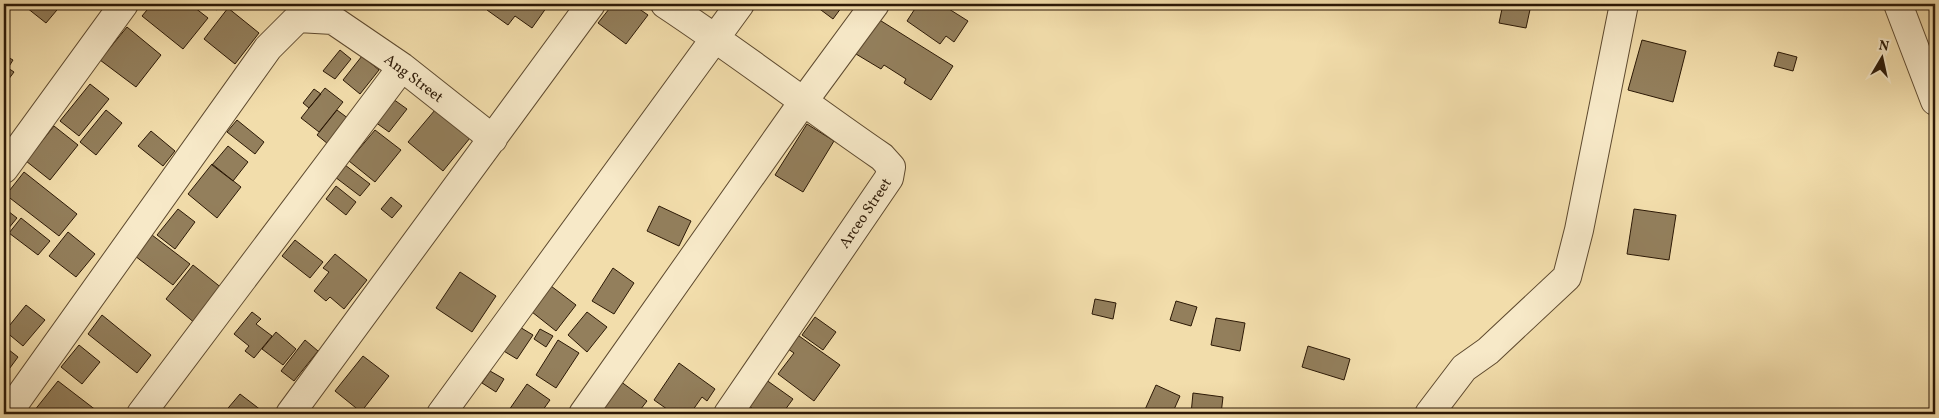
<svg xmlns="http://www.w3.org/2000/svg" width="1939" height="418" viewBox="0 0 1939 418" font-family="Vollkorn,serif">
<rect width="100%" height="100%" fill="#f2ddab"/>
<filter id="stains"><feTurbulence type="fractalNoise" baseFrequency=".004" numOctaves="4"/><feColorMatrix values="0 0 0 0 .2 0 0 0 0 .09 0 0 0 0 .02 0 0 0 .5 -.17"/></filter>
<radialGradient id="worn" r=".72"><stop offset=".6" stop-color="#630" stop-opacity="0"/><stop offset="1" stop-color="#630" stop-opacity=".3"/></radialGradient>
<!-- building -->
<path fill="#937f5c" stroke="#2c1906" d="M22,4h40l-16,19z
M152,4h38l18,14 -25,31 -41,-33z
M209,4h14l-6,6z
M492,4h57l-17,24 -17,-12 -7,9 -21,-15z
M613,4h19l16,11 -22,29 -28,-21z
M813,4h31l-11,15z
M918,4h23l27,17 -14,21 -8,-6 -6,8 -33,-23z
M1503,4l28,1 -5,23 -27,-5z
M228,8l31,25 -24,31 -31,-25z
M878,19l75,47 -22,34 -27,-17 2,-4 -22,-14 -3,4 -25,-15z
M127,27l34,28 -25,32 -36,-27z
M1642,40l44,11 -13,51 -45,-12z
M340,50l11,9 -16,20 -12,-8z
M1778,52l19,5 -4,14 -19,-5z
M4,55l9,5 -5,8 6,4 -6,8 -4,-2z
M362,56l17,14 -19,24 -17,-14z
M90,84l19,15 -30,37 -19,-15z
M325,88l18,14 -24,30 -18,-14z
M314,89l7,5 -12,14 -6,-5z
M393,99l14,10 -18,23 -14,-10z
M106,110l16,13 -26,32 -16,-13z
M337,110l12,9 -21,25 -11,-9z
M435,110l35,28 -27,33 -35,-29z
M237,120l27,22 -9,12 -28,-22z
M807,124l27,17 -31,51 -28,-17z
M54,126l24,19 -28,35 -24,-19z
M375,130l26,20 -26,32 -26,-21z
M151,131l24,20 -12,15 -25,-20z
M228,146l20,16 -15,19 -21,-16z
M212,164l29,23 -24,31 -29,-24z
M345,165l25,19 -10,12 -25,-19z
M24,172l53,42 -18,22 -53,-41z
M336,186l20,16 -10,13 -20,-16z
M391,197l11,9 -10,12 -11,-9z
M659,206l32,15 -12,25 -32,-15z
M4,208l13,10 -9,11 -4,-3z
M178,209l17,13 -20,27 -18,-14z
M1634,209l42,6 -7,45 -42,-6z
M21,218l29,23 -12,14 -29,-22z
M68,232l27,22 -19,23 -27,-21z
M4,235l6,6 -6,8z
M152,235l38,29 -17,21 -38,-29z
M295,240l28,22 -13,16 -28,-22z
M335,254l32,26 -23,29 -14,-12 -4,4 -12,-10 15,-19 -6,-4z
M193,265l30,24 -27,35 -30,-25z
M613,268l21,15 -20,31 -22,-13z
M460,272l36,24 -24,36 -36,-24z
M551,286l25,19 -20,26 -24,-19z
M1095,299l21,4 -3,16 -21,-5z
M1176,301l21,6 -6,19 -21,-6z
M26,305l19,15 -22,26 -18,-15z
M252,312l9,7 -5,5 16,12 -18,22 -9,-7 4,-5 -15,-12z
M587,312l20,15 -20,25 -19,-17z
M102,315l49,40 -14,18 -49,-39z
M815,317l21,15 -13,18 -21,-15z
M1216,318l29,5 -5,28 -29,-6z
M513,323l20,12 -16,24 -20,-12z
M540,329l13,7 -7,11 -12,-8z
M792,331l48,34 -26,36 -36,-27 16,-21 -12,-8z
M276,332l20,17 -13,16 -21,-16z
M305,340l13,11 -24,30 -13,-10z
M558,340l21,13 -23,35 -20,-13z
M79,345l21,17 -18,22 -21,-17z
M4,346l14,11 -14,19z
M1308,346l42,13 -6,21 -42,-13z
M363,356l26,20 -28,36 -26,-21z
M679,363l36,26 -8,12 -5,-4 -12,17h-16l-20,-14z
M490,371l14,8 -8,13 -14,-9z
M762,377l31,22 -11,15h-21l-17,-11z
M58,381l43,33h-63l-4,-3z
M620,381l27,20 -10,13h-41z
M527,384l23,16 -10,14h-24l-7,-4z
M1156,385l24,11 -8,18h-29z
M1193,393l30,4 -2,17h-30z
M240,394l26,20h-43z"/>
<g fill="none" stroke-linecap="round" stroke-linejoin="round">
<defs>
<path id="minor" d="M665,4c74,49 144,103 217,153l9,10 -2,11 -161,236
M1898,4l37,97
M4,169l120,-165
M7,414l261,-366 30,-30 35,2 69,47 91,72
M141,414l261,-347
M290,414l301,-410
M441,414l299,-410
M583,414l220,-312 72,-98
M1429,414l35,-46 24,-17 79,-74 12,-47 45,-226"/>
</defs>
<!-- minor casing -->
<use href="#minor" stroke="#5e4a2f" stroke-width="30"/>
<!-- minor -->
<use href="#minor" stroke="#f7e9c8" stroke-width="28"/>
</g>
<g text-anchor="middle" stroke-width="4.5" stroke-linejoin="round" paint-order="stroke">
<!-- street labels -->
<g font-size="15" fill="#2c1906" stroke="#f7e9c8">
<text transform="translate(414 78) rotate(37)" y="5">Ang Street</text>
<text transform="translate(865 213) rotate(-56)" y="5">Arceo Street</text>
</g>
</g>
<!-- margin -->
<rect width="1939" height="418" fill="none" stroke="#f2ddab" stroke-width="20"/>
<rect x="5" y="5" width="1929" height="408" fill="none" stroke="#2c1906" stroke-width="2.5"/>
<rect x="10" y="10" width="1919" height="398" fill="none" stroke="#2c1906"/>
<!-- north arrow -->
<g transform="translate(1882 58) rotate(9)" stroke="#f7e9c8" stroke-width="4" paint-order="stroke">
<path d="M0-4L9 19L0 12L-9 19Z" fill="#2c1906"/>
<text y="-8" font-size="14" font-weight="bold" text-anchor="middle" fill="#2c1906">N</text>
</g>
<rect width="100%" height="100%" filter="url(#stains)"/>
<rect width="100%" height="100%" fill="url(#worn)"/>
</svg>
